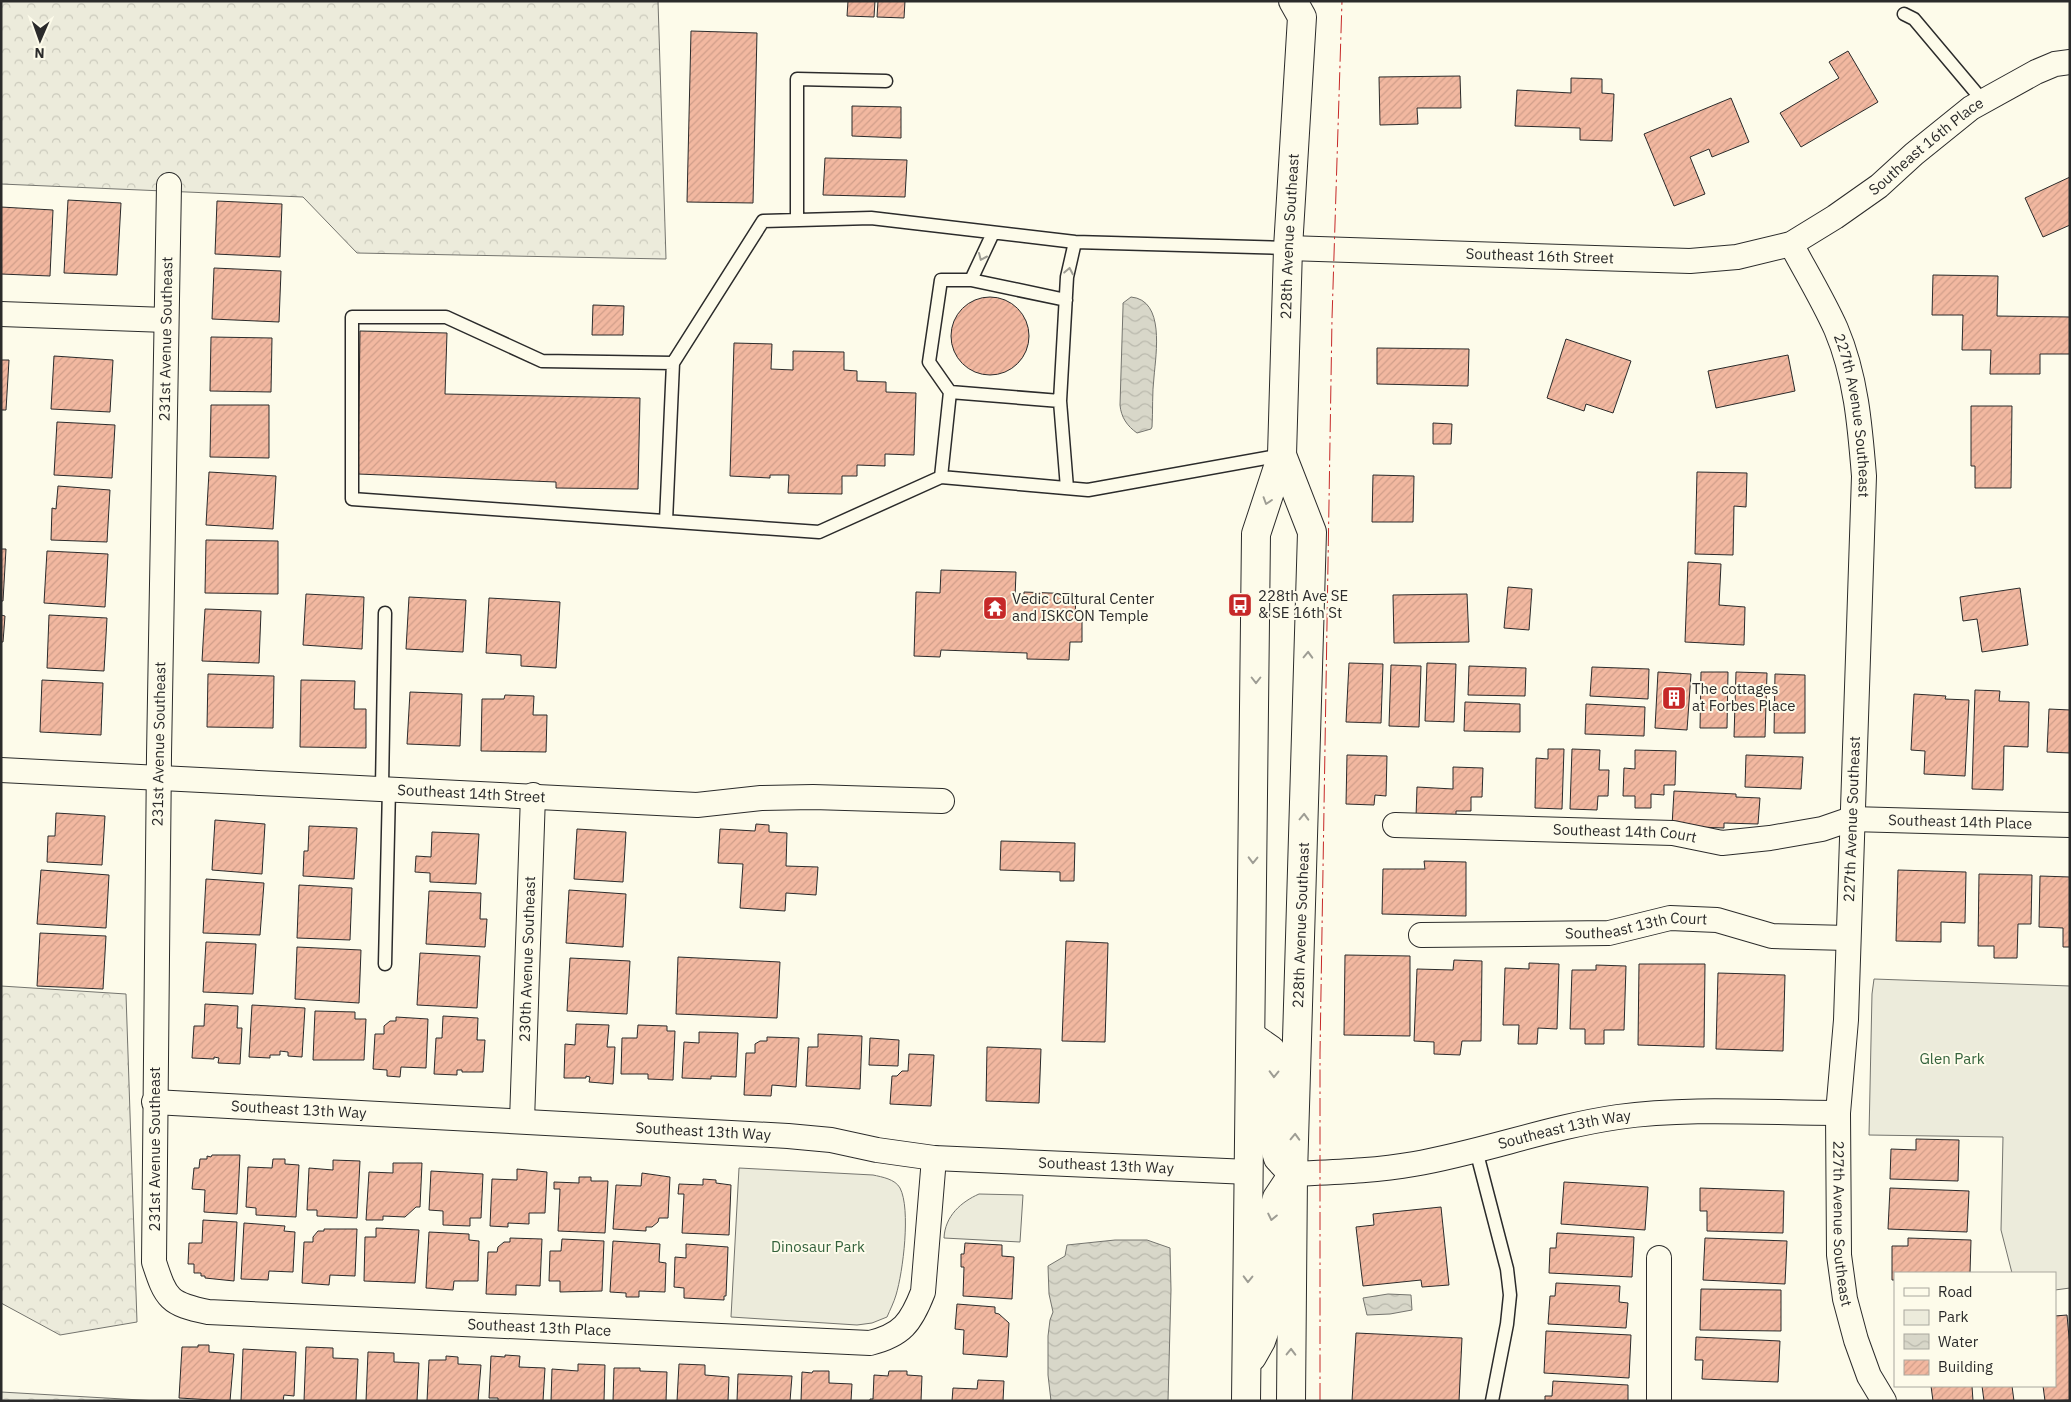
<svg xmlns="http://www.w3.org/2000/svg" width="2071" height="1402" viewBox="0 0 2071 1402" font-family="'IBM Plex Sans',sans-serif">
<defs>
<pattern id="forest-crowns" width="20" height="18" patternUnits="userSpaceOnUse" patternTransform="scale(1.25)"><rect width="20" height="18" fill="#ecebdb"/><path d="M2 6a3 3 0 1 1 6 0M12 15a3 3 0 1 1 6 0" fill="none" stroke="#cbcabc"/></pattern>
<pattern id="water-waves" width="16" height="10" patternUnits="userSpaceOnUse" patternTransform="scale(1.25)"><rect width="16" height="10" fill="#d8d7c9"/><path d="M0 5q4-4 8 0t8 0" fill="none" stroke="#bab9ad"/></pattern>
<pattern id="building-hatch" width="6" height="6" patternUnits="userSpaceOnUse" patternTransform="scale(1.25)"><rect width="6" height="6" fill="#f2b8a0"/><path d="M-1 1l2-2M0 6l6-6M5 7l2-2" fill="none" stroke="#d09e8a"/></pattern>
</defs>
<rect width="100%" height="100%" fill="#fdfbea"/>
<!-- green -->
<path fill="#ecebdb" stroke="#74746e" d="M1874,979l196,7v302l-15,2v-17h-43l-11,-43 2,-93 -134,-2 3,-141z
M739,1168l134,7c9,2 22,4 27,13 11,21 3,84 -4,107 -2,7 -6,15 -9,22l-15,6 -15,2 -126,-8z
M979,1194l44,1 -3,47 -76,-4c1,-22 17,-36 35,-44z"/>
<!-- forest -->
<path fill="url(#forest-crowns)" stroke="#74746e" d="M1,1h657l8,258 -309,-6 -54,-56 -302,-13z
M1,986l125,8 11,328 -77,13 -59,-32z
M1,1392l157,9h-157z"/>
<!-- water -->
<path fill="url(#water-waves)" stroke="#74746e" d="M1131,297c34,3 25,56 23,80 -2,16 -1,33 -2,50l-1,2 -14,4c-10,-7 -16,-16 -17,-28l3,-98v-4z
M1115,1240h32l23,8 1,42 -3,111h-117l-3,-26v-39l2,-16 3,-8 -4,-18 -1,-28 17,-10 2,-11z
M1388,1294l23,1 1,15 -22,4 -23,1 -4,-17z"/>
<!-- building -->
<path fill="url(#building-hatch)" stroke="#2b2b2b" d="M848,1h27l-1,16 -27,-1z
M878,1h27l-1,17 -27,-1z
M691,31l66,2 -4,170 -66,-1z
M1848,51l30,51 -77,45 -21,-34 59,-35 -10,-16z
M1460,76l1,32h-44l1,16 -38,1 -1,-48z
M1571,78l31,1v14l12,1 -2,47 -32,-1v-12l-65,-2 2,-36 54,3z
M1731,98l18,44 -37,15 -3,-8 -19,8 15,37 -31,12 -30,-72z
M852,106l49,1v31l-49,-2z
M825,158l82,2 -2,37 -82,-2z
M2070,177v48l-27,12 -18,-39z
M68,200l53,3 -4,72 -53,-2z
M217,201l65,3 -2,53 -65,-3z
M1,207l52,3 -3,66 -49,-2z
M214,268l67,3 -2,51 -67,-3z
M1933,275l65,1 -1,40 73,1v37h-30v20h-50l1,-24h-29l1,-35h-31z
M951 336a39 39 0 1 1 78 0a39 39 0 1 1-78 0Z
M593,305l31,1 -1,29h-31z
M360,331l87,2 -2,61 195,4 -2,91 -82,-1v-6l-198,-8z
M211,337l61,1 -1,54 -61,-1z
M1566,339l65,22 -18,52 -27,-9 -2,7 -37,-13z
M734,343l38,1 -1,25 22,1v-19l51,1v18l13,1v10l29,1v10l30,1 -2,62 -29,-1v12l-28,-1v11h-15v18l-54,-1 1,-18h-19v3l-40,-2z
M1377,348l92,1 -1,37 -91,-2z
M1788,355l7,36 -79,17 -8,-37z
M54,356l59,4 -3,52 -59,-3z
M1,360h8l-3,50h-5z
M211,405h58v53l-59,-1z
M1971,406h41l-1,82h-36v-22h-4z
M57,422l58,3 -3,53 -58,-3z
M1433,423l19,1 -1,20h-18z
M209,472l67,4 -3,53 -67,-4z
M1697,472l50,1 -1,34 -12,-1 -1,49 -38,-1z
M1373,475l41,1 -1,46h-41z
M58,486l52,4 -3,52 -56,-2 1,-32 4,1z
M206,540l72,1v53l-73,-1z
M1,549h5l-3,52h-2z
M47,551l61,3 -3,53 -61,-4z
M1688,562l33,2 -2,41 26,2 -1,38 -59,-3z
M941,570l75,2 -1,26 9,1v-7l52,2 -1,24h7v24h-12l-1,18 -42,-1v-6l-86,-3 -1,7 -26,-1 2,-64 24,1z
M1508,587l24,2 -3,41 -25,-2z
M2020,588l8,57 -46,7 -5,-33 -14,2 -3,-24z
M306,594l58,3 -2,52 -59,-4z
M1467,594l2,48 -75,1 -1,-48z
M409,597l57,3 -3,52 -57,-3z
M489,598l71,4 -4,66 -35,-2v-11l-35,-2z
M205,609l56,2 -2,52 -57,-2z
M1,615l4,1 -2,26h-2z
M49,615l58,3 -3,53 -57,-3z
M1349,663l34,1 -2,59 -35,-1z
M1427,663l29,1 -2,58 -29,-1z
M1391,665l30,1 -2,61 -30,-1z
M1469,666l57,2 -1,28 -57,-1z
M1592,667l57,2 -1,30 -58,-3z
M1658,672l33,2 -4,56 -32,-2z
M1701,672h27l-1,56h-27z
M1736,672l31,1 -2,64h-31z
M208,674l66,2 -1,52 -66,-1z
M1775,674l30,1v58h-31z
M42,680l61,3 -2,52 -61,-3z
M301,680l54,1 -1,28h12v39l-66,-1z
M1975,690l25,1 -1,10 30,1 -1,45 -24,-1 -1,44 -31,-1z
M410,692l52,2 -2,52 -53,-2z
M1914,694l32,2 -1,3 24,1 -4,76 -41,-2 1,-23 -14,-1z
M505,695l29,1 -1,19h14l-1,37 -65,-1 1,-52h22z
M1465,702l55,2v28l-56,-1z
M1586,704l59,3 -1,29 -59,-2z
M2049,709l21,1v43l-23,-1z
M1548,749h16l-2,60 -27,-1 1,-50 12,1z
M1572,749l28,1 -1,20h10l-1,26h-10l-1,14 -27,-1z
M1635,750l41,1 -1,34h-11v10l-13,-1v14h-16v-12h-12l1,-28 11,1z
M1347,755l40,1 -1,40 -11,-1 -1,10 -28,-1z
M1746,755l57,2 -2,32 -56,-2z
M1453,767l30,1 -1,29h-11v14h-15v8l-40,-2 1,-30 36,2z
M1674,791l62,3v3l24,1 -2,26 -34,-1v5l-52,-2z
M56,813l49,3 -3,49 -55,-3 1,-26h7z
M215,820l50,4 -3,50 -50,-4z
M756,824l13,1v7l18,1 -1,33 32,1 -2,28 -30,-2 -1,18 -45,-3 3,-44 -25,-1 2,-34 35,2z
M309,826l48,2 -3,51 -51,-3 1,-25h4z
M577,829l49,3 -3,50 -49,-3z
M432,832l47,2 -3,50 -46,-2v-9l-15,-1 1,-16 15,1z
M1001,841l74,2 -1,38h-14v-9l-60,-2z
M1424,861l42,1v54l-84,-2 1,-45h42z
M41,870l68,5 -3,53 -69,-4z
M1898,870l68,2 -1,51 -24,-1v20l-45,-1z
M1979,874l53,1 -1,49h-13l-1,34h-23v-12h-16z
M2040,876l30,1v70h-7v-19l-24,-1z
M206,879l58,4 -4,52 -57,-2z
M299,885l53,3 -2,52 -53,-2z
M569,890l57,4 -3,53 -57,-4z
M429,891l52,2 -1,26h7l-2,28 -59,-3z
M40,933l66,3 -3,53 -66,-3z
M1066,941l42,2 -3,99 -43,-1z
M206,942l50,2 -3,50 -50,-2z
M297,947l64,3 -2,53 -64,-4z
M420,953l60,3 -3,52 -60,-3z
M1345,955l65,1v80l-66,-1z
M678,957l102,5 -3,56 -101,-4z
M570,958l60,3 -3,53 -60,-3z
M1454,960l28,1 -1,80h-19l-2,14 -26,-1v-12l-20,-1 3,-72 36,1z
M1529,963l30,1 -2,65 -19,-1 -1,16h-19l1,-19h-16l2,-57 24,1z
M1639,964h66l-1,83 -66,-2z
M1596,965l30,1 -2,64h-20v14h-19v-15h-15l2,-59h24z
M1718,973l67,2 -2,76 -67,-2z
M205,1004l33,2 -1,22h5l-2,36 -22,-1 1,-5 -5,-1v2l-22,-1 2,-32h10z
M252,1005l53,3 -3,49 -14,-1v-4l-8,-1v4h-10v3l-21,-1z
M315,1011l40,1v7h11l-2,41h-51z
M443,1016l35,2 -1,22h8l-2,32h-21v-2h-5v5l-23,-1 2,-36h6z
M396,1017l32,2 -2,49 -25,-1 -1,10 -13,-1v-6l-14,-1 2,-35h9v-8l6,-5h6z
M576,1024l33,1 -2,22h8l-2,37 -24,-2 1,-5 -4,-1v2h-22l1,-34 10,1z
M638,1025l29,1v5h8l-2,49 -25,-1v-5h-27l1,-36h15z
M699,1032l39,1 -2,44 -25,-1v3l-29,-1 2,-36 15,1z
M818,1034l44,2 -2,53 -54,-3 2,-39h10z
M767,1037l32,1 -3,49 -24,-2 -1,11 -27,-1 2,-42h9v-9l5,-3h7z
M870,1038l29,2 -1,26 -29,-1z
M987,1047l54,2 -2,54 -53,-2z
M909,1054l25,1 -3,51 -41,-2 2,-28h5l5,-5h6z
M1916,1139l43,1 -1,41 -68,-2 1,-30 25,1z
M212,1155h28l-3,59 -33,-2 1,-22 -13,-1 2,-21h5l1,-9h7v-3l4,1z
M273,1159h12v5l14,1 -3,52 -40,-2v-7l-10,-1 2,-40 24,1z
M333,1160l27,1 -3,57 -40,-2v-6h-10l2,-42 24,2z
M393,1163h29l-2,44h-4l-11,10 -22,-1v4h-17l3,-48 24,1z
M517,1169l30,3 -2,41h-16v11l-21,-1v4l-18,-1 2,-47 25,1z
M431,1171l52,3 -2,44h-11v8l-27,-1v-14l-14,-1z
M642,1173l28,4 -2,41h-9l-1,4 -6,5h-6v4l-33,-2 3,-44 25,1z
M579,1177h12v4h17l-3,52 -47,-2 2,-42h-6v-7l25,1z
M703,1179l13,1v3l15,2 -2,50 -47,-2 2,-39h-6l1,-10 24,1z
M1564,1182l84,5 -3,43 -84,-6z
M1700,1188l84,3 -1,42 -76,-2v-20h-7z
M1890,1188l79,3 -2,41 -79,-3z
M1441,1207l8,78 -27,2 -1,-7 -58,6 -7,-59 18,-2 -1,-11z
M203,1220l34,2 -3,59 -29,-3v-2h-4v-3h-7v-9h-6l1,-21h13z
M244,1223l41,3 -1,5 11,1 -2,40 -24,-1 -1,9 -27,-1z
M376,1228l43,2 -4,53 -51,-2 1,-44h11z
M324,1229h33l-2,47 -25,-1 -1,10 -27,-2 2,-41h9v-5l5,-6h6z
M429,1232l40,2v6l10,1 -1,40h-24l-1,9 -27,-2z
M1557,1233l77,4 -2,40 -83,-4 1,-25h6z
M510,1238l32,1 -2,47 -24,-1v10l-30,-1 2,-42h9l1,-5 6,-5h6z
M1705,1238l82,3 -2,43 -82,-4z
M1908,1238l63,2 -1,33h-75v7h-3v-34h16z
M562,1239l42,2 -2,50 -42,1v-11h-11l1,-30h11z
M613,1241l47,3 -1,18 7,1 -1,29 -26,-1v6h-13v-4l-16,-1z
M965,1243l37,2v11l12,1 -2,42 -49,-3 1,-29h-3v-13h3z
M686,1244l42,3 -2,49h-2v4l-40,-2v-10l-10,-1 1,-30 11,1z
M1556,1283l64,3 -1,16 9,1 -2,25 -78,-4 2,-28h5z
M1701,1289l80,1v41l-81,-1z
M957,1304l38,3v6l4,1 10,9 -2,34 -44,-3 1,-24 -9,-1z
M2067,1315l3,33v52l-25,1 -2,-15h12v-70z
M1546,1331l85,4 -2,43 -85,-5z
M1356,1333l106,5 -3,63h-107z
M1696,1337l84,4 -2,41 -76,-3 1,-19h-8z
M198,1345h11v7l25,2 -4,47 -51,-3 3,-51h16z
M306,1347l27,1v10l25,1 -2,42h-52z
M243,1349l53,3 -2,44 -10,-1 -1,6h-42z
M368,1352l26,1v9l25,1 -2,38h-51z
M505,1355l15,1 -1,11 26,1 -2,33h-45v-3h-9l2,-42 14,1z
M446,1356l12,1v7l23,1 -3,36h-51l2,-41h17z
M578,1364l27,1 -1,36h-53l1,-32 26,2z
M679,1364l26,1v10l24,2 -1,24h-51z
M614,1368h26v3l27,1 -1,29h-53z
M813,1371h16v12l23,1 -1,17h-50l1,-29 10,1z
M889,1371h18v4l15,1 -1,25h-51v-2h3l1,-24 14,1z
M738,1374l54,2 -2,25h-53z
M978,1380l26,1 -1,20h-51l1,-13 24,1z
M1553,1381l75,4v16h-83v-5h7z
M1931,1386h41l1,15h-40z
M1982,1386h30l2,15h-30z"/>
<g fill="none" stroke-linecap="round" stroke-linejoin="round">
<defs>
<path id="lane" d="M1904,14l10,5 69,82
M797,220v-141l89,2
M971,280l22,-47
M673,363l90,-142 108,-3 204,24 213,6
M950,392l-21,-30 12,-82h30l95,20
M941,477l9,-85 110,9
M1067,488l-7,-87 7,-124 8,-35
M666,521l7,-158 -131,-2 -96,-44h-94v182l467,33 122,-55 147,13 194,-35
M382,787l3,-174
M385,964l4,-176
M1476,1150l31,119 3,26 -3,29 -15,77"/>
<g id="street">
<path id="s1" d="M169,185l-10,570 -5,507c12,37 15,42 54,50l662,31c32,-8 41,-20 53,-51l11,-134"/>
<path id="s2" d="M1791,244c15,28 32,56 45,85 20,47 24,97 28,147l-18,544 -8,93 1,142 6,44 11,41 13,36 15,25"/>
<path id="s3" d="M1288,248l402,13 47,-4 54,-13 44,-27 44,-31 35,-32 57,-46 65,-36 19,-8 15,-2"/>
<path d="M1,314l165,6"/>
<path id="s4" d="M1,770l696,35 64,-7 52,-1 129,4"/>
<path id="s5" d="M1395,825l278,8 49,10 48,-5 52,-9 29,-10 219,6"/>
<path id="s6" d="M1421,935l188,-2 61,-15 47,2 55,16 76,2"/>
<path id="s7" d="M154,1102l634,34 43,4 46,10 57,8 315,14"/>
<path id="s8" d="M522,1121l11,-326"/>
<path id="s9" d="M1293,1174c41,-2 81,-3 121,-10 69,-12 135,-37 204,-47 71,-10 148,-4 220,-4"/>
<path d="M1659,1258v143"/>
</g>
<g id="secondary">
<path d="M1282,455l30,77 -19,642 -2,227"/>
<path d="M1251,1036l20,14 3,6 -1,86 5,16 15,16 -16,24 -7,24 -1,96 -8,23 -9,16"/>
<path id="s10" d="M1246,1401l10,-867 26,-79 6,-207 14,-231 -9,-16"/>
</g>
</defs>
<!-- lane casing -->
<use href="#lane" stroke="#2b2b2b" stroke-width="15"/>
<!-- street casing -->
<use href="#street" stroke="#2b2b2b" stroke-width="26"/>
<!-- secondary casing -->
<use href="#secondary" stroke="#2b2b2b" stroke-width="30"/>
<!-- lane -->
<use href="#lane" stroke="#fdfbea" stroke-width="12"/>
<!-- street -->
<use href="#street" stroke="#fdfbea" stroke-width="24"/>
<!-- secondary -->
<use href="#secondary" stroke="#fdfbea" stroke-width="28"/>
<!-- power -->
<path stroke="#c62828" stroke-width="1" stroke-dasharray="18 4 2.5 4" stroke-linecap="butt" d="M1320,1401v-348l12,-734 10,-318"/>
</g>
<!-- one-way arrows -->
<defs><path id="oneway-chevron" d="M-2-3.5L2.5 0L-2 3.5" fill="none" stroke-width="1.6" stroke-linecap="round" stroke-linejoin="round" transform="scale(1.25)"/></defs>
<g stroke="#9e9d94">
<use href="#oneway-chevron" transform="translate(982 257) rotate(114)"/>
<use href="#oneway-chevron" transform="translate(1069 271) rotate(-79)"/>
<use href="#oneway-chevron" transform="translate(1267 501) rotate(108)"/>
<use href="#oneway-chevron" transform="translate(1308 655) rotate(-88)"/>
<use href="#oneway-chevron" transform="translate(1256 680) rotate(90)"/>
<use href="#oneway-chevron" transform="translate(1304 817) rotate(-88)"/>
<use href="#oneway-chevron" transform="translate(1253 860) rotate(91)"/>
<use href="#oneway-chevron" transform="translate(1274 1074) rotate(91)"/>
<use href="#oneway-chevron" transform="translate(1295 1137) rotate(-88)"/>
<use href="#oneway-chevron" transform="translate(1272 1217) rotate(102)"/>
<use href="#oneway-chevron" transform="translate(1248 1279) rotate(91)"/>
<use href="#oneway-chevron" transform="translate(1291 1352) rotate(-89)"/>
</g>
<!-- icons -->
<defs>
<symbol id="bus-square" viewBox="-11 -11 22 22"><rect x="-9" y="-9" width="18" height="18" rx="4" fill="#c62828" stroke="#fdfbea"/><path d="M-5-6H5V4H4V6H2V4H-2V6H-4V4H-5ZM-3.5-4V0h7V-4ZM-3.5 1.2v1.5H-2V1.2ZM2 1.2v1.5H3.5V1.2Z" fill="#fff"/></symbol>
<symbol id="temple-square" viewBox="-11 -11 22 22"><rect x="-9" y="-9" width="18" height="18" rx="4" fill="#c62828" stroke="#fdfbea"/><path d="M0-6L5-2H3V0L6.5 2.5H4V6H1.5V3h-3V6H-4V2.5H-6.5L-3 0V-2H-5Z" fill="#fff"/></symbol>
<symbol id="building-square" viewBox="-11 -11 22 22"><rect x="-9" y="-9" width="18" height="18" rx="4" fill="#c62828" stroke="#fdfbea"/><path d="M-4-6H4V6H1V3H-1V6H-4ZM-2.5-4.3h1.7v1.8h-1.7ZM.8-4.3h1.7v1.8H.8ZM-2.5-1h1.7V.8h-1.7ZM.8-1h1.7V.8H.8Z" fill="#fff"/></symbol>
</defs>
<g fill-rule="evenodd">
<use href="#bus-square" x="1226" y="591" width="28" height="28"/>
<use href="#temple-square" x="981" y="594" width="28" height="28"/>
<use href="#building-square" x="1660" y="684" width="28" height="28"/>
</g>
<g text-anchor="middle" stroke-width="4" stroke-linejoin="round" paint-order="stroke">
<!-- street labels -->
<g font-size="15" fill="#2b2b2b" stroke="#fdfbea">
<text dy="5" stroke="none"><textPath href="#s3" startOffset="672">Southeast 16th Place</textPath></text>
<text dy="5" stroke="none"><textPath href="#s10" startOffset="1169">228th Avenue Southeast</textPath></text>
<text dy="5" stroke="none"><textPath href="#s3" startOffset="252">Southeast 16th Street</textPath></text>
<text transform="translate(166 339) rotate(-89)" y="5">231st Avenue Southeast</text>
<text dy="5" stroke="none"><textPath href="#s2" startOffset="185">227th Avenue Southeast</textPath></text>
<text transform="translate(159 744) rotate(-89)" y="5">231st Avenue Southeast</text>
<text dy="5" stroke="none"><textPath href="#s4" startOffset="471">Southeast 14th Street</textPath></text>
<text transform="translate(1852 819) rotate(-88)" y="5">227th Avenue Southeast</text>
<text dy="5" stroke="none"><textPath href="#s5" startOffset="569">Southeast 14th Place</textPath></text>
<text dy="5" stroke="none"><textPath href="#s5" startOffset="230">Southeast 14th Court</textPath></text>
<text transform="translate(1301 925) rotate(-88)" y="5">228th Avenue Southeast</text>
<text dy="5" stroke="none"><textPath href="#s6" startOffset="216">Southeast 13th Court</textPath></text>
<text dy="5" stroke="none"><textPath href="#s8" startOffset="162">230th Avenue Southeast</textPath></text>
<text dy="5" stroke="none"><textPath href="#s7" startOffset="145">Southeast 13th Way</textPath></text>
<text dy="5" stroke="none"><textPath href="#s7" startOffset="550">Southeast 13th Way</textPath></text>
<text dy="5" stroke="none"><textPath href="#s9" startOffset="276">Southeast 13th Way</textPath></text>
<text transform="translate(155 1149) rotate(-90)" y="5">231st Avenue Southeast</text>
<text dy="5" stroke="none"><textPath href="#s7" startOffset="955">Southeast 13th Way</textPath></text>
<text dy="5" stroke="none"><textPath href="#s2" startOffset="995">227th Avenue Southeast</textPath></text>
<text dy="5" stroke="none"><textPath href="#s1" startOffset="1489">Southeast 13th Place</textPath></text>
</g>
<!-- poi labels -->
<g font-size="15" fill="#2b2b2b" stroke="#fdfbea" text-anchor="start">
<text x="1258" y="601">228th Ave SE<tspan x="1258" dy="17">&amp; SE 16th St</tspan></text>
<text x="1012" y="604">Vedic Cultural Center<tspan x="1012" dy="17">and ISKCON Temple</tspan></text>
<text x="1692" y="694">The cottages<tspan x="1692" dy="17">at Forbes Place</tspan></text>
</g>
<!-- park labels -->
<g font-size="15" fill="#34623c" stroke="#fdfbea">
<text x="1952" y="1064">Glen Park</text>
<text x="818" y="1252">Dinosaur Park</text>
</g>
</g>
<!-- border -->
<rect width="2071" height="1402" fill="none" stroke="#2b2b2b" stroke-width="5"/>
<!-- legend -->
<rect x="1894" y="1272" width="162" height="115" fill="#fdfbea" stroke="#a9a89e"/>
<rect x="1904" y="1288" width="25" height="8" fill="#fdfbea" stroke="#a9a89e"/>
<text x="1938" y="1297" font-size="15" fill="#2b2b2b">Road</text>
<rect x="1904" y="1310" width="25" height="15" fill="#ecebdb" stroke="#a9a89e"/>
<text x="1938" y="1322" font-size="15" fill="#2b2b2b">Park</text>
<rect x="1904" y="1334" width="25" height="15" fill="url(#water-waves)" stroke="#a9a89e"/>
<text x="1938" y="1347" font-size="15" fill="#2b2b2b">Water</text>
<rect x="1904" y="1360" width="25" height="15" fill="url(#building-hatch)" stroke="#a9a89e"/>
<text x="1938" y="1372" font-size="15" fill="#2b2b2b">Building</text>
<!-- north arrow -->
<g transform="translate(40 40) rotate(182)" stroke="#fdfbea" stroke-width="4" paint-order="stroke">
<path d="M0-4L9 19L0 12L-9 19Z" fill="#2b2b2b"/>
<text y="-8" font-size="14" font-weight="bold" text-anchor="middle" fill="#2b2b2b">N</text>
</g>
</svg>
